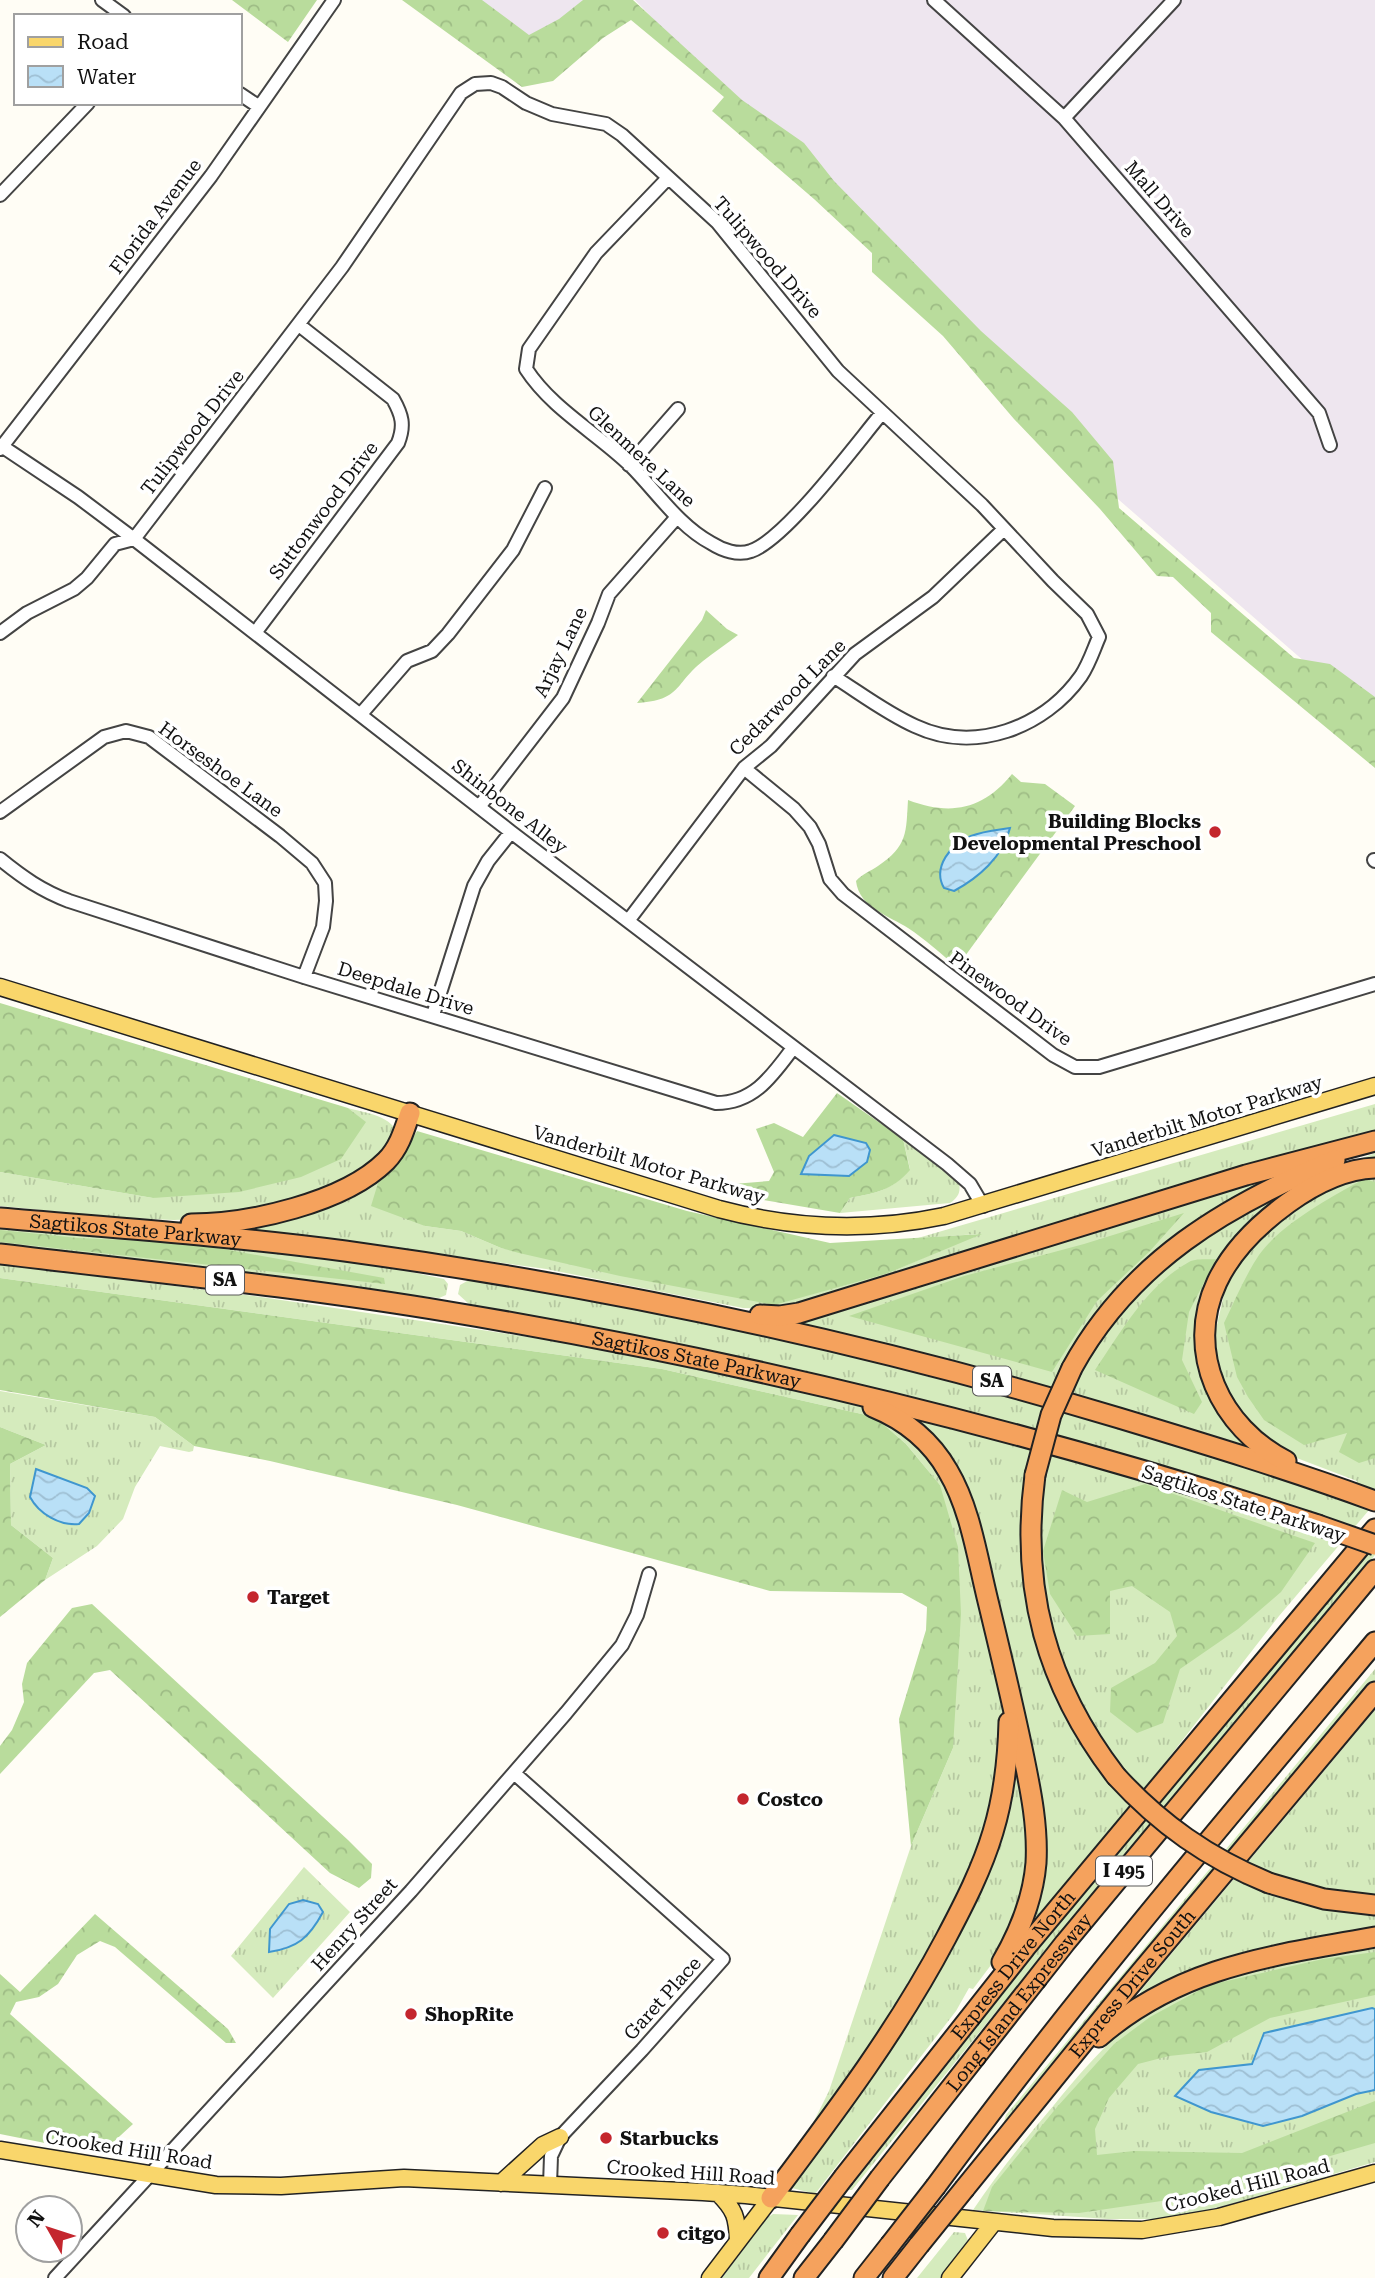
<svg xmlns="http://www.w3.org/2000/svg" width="1375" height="2278" viewBox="0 0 1375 2278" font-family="'Roboto Serif',serif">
<defs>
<pattern id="grass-tufts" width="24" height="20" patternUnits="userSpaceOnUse" patternTransform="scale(1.75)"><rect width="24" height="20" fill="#d5ebbd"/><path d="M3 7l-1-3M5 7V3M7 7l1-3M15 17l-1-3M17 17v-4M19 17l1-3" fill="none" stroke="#b6c8a1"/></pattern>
<pattern id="forest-crowns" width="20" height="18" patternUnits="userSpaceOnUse" patternTransform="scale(1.75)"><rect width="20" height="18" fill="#b9dc9c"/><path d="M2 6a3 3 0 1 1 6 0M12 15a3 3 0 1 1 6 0" fill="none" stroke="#9ebc85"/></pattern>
<pattern id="water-waves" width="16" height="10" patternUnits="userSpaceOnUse" patternTransform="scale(1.75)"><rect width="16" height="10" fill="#b9e0f7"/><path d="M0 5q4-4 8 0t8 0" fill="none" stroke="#9ebfd3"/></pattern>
</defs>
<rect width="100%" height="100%" fill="#fffdf5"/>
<!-- industrial -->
<path fill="#eee6ef" d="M471,0h153l-88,52z
M635,0h740v723l-272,-237z"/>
<!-- grass -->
<path fill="url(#grass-tufts)" d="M1375,1104v27l-125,36 -462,142 -45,-1 -197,-39 -185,-26 -152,-13 184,-65 24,-34 -22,37 -17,15 47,43 36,5 40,17 273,56 112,-30 93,-40 -61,4z
M348,1108c17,5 41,7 49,24l-21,32 -53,29 -100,25 -49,2 -51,-2 -123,-12v-34l153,26 212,-76z
M903,1139l56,44c2,9 -1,15 -9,20l-110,10 10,-15c25,-5 42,-7 60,-29z
M1375,1153v10l-122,63 -53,109 55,113c-158,-47 -317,-92 -479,-128l440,-130 56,-11 -83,48 -121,136 14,8c11,-22 24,-45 40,-64 58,-71 169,-120 253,-154z
M1366,1175l9,1v327l-96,113 -136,175c-17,-17 -29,-36 -42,-56 -46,-66 -67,-136 -61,-217 1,-18 6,-36 9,-53l-17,-4 -11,61 8,100 32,84 72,98 -101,124 -4,-2 15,-55 -52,-295 -80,-158 9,-1 195,51 201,69 6,-18 -290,-90 -252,-61 -311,-64 -11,-10 2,-9 9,-5 179,25 313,73 389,121 7,-18 -76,-29 -37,-28 -21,-37 -9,-49 13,-57 30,-42 67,-48z
M0,1225l331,30 113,24 4,5 -2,11 -7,3 -439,-51z
M0,1264l261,33 341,51 255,57 37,17 29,21 25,41 32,99 22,103 1,71 -19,86 -47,102 -138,206 30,-60 82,-245 42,-98 -13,-263 -34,-41 -31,-27 -213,-48 -662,-91z
M0,1391l155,26 39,29 -1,5 -4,1 -29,-6 -25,41 -12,32 -26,27 -52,34 8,-22 -42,-33 -1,-61 36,-19 -46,-18z
M1375,1544v11l-350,421 -173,214h-4l171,-219z
M1375,1669v11l-282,339 -89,103 2,-7z
M1375,1710v185l-31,-2 -71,-16 -5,15 73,20 34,2v19l-237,64 4,-8z
M1014,1763h6l10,68 -3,53 -27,69 -27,36 -4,-1 -13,23 -141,183 -23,-6 -2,-2 122,-172z
M304,1867l46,45 -77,86 -42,-42z
M1375,1945v217l-148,43 -59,14h-60l-135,-9c25,-37 52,-71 81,-105 36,-44 73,-87 125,-113 61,-30 130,-36 196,-47z
M773,2214l25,1 -49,63h-27l43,-59z
M954,2232l11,1 4,10 -26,35h-26z"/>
<!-- forest -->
<path fill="url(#forest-crowns)" d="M232,0h85l-29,42z
M402,0h80l47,35 30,-16 24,-19h50l109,100 62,43 30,38 147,150 91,81 41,49 6,47 175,150 36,6 45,33v71l-164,-136v-19l-38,-36 -16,-1 -57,-67 -86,-90 -71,-83 -71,-64v-19l-58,-54 -102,-88 12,-14 -93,-77 -28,18 -50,43 -31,6z
M706,610l21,19 11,6c-11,9 -24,17 -35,26 -29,23 -21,39 -66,42l65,-83z
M1012,774l9,8 24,2 30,22 -118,161c-16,-13 -32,-28 -49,-39 -18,-12 -49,-20 -52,-47 6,-7 15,-10 22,-15 30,-20 28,-34 30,-66 42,16 75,10 104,-26z
M0,1003l348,105 18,14 -25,37 -40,18 -62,15 -86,6 -153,-26z
M837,1093l66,46 7,31c-18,21 -35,23 -60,28l-10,15 -112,-19 5,-10 36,-3 5,-9 -18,-43 18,-6 29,14z
M417,1131l270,80 143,32 152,-9 -96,40 -112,31 -154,-29 -101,-23 -18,-5 -40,-17 -36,-5 -54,-20 7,-23 17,-15z
M1364,1179l11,3v276l-16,5 -20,-11 8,-19 -43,12 -40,-25 -16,-23 -11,-20 -13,-54c11,-23 21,-47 35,-68 22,-31 72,-58 105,-76z
M1184,1213l-34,38 -53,50 -45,71 -203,-56 115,-40 120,-32z
M0,1230l78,8 112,5 194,35 1,6 -385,-42z
M1216,1259l-27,53 -7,48 20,42 -8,12 -99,-44c26,-38 52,-85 94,-108 7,-4 19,-2 27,-3z
M0,1278l662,91 213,48 31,27 34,41 18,62 3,67 -8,134 -42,98 -12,-127 27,-89 1,-23 -25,-14 -132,-2 -313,-86 -187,-44 -76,-15 -39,-29 -155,-27z
M0,1427l46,18 -36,19 1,61 42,33 -8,22 -45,37z
M1145,1484l170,59 -34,49 -43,37 -58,40 -17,54 -26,10 -27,-21 1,-24 44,-25 22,-27 -7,-24 -38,-26 -22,5v43l-33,2 -27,-42 -7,-43 19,-61 25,12z
M92,1604l256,236 24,24 -1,14 -12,10 -29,-15 -220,-203 -16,3 -94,101v-28l12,-16 12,-28 -2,-18 5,-21 45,-55z
M95,1914l133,115 8,14h-10l-111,-96 -15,-6 -23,14 -19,29 -19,13 -23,5 -6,12 123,110 -24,22 -44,1 -65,-13v-160l20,18z
M1375,1952v43l-105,23 -63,34 -38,4 -31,8 -29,34 -14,31 2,26 37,-4 108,2 133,-52v42l-186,54 -110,16 -96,-2 9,-24 65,-80 57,-63 36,-27 59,-32 114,-26z"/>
<!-- water -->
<path fill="url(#water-waves)" stroke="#3f96cf" stroke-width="2" d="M1010,828c-7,29 -32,50 -56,63l-10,-3c-12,-21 7,-44 27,-52 12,-5 26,-6 39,-8z
M834,1135l32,8 4,7 -3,12 -18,14 -48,-2 8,-18z
M36,1469l51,19 8,8 -6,17 -10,11c-19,2 -40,-10 -49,-27z
M303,1900l15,4 5,8c-14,26 -26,36 -54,40l1,-23 19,-25z
M1372,2008l3,1v81l-19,4 -54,22 -39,10 -52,-14 -36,-16 24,-26 53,-6 12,-31z"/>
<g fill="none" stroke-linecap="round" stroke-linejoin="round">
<defs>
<path id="minor" d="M102,0l22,16
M934,0l130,118 255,295 11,32
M240,94l18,12
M1064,118l110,-118
M668,178l-72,75 -67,96 -3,20c26,40 71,64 105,97 25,25 48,60 80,77 11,7 27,13 40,8 35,-12 105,-107 131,-138
M0,195l88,-92
M3,447l75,50 56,42 377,293 436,332 23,20 13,22
M0,449l211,-273 123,-176
M629,465l49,-56
M0,633l27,-20 47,-24 13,-11 28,-34 19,-5 208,-272 119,-174 14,-9 16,-1 11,4 24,16 26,11 54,10 16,11 95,87 121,149 144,134 71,76 34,33 12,23c-6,14 -10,27 -18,39 -37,52 -106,78 -166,50 -29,-13 -55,-33 -82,-50
M255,633l143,-190c7,-18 4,-28 -5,-44l-94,-74
M361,714l46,-53 25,-10 16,-17 65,-84 32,-62
M744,768l50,41 16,18 9,17 11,35 13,15 210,161 22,12h24l276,-83
M479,807l84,-109 35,-75 11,-29 68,-77
M0,812l104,-75 22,-6 23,6 131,99 32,27 13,20 1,18 -3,26 -19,50
M0,859c22,18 42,32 69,42l235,76 412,126c38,0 56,-27 77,-55
M1374,860l1,1
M628,921l116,-153 27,-22 84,-92 78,-57 71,-68
M433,1015l41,-129 14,-25 23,-29
M514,1773l209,186 -81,91 -82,87 -9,19 -1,29
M55,2278l356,-387 155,-178 56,-68 15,-30 12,-41"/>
<path id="major" d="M0,987l719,222c75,20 149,23 225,7l431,-130
M0,2150l216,35 65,1 123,-8 299,14 43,3 307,33 89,2 77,-13 156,-44
M501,2183l42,-38 17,-8
M718,2193c17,17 19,24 20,48
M710,2278l61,-80
M950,2278l44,-56"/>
<g id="highway">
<path id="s1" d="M0,1218c115,10 231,18 345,33 263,36 520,91 774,167 86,26 172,52 256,83"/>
<path d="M191,1224c57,0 153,-21 195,-63 13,-13 18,-30 24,-48"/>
<path id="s2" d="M0,1254c150,18 301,33 450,58 295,49 585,120 868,213"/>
<path d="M760,1315l20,1 19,-3 447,-138 129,-34"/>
<path d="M1072,1368c58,-106 154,-163 263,-208"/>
<path d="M873,1407c32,13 58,34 75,64 22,37 29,85 39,126 13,54 26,107 37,161 7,34 14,69 12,105 -3,36 -16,68 -34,99"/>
<path d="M1286,1461c-65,-33 -102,-109 -69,-179 15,-32 42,-58 71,-79 25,-18 55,-34 87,-35"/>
<path d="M1035,1475c-15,113 11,210 81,301"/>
<path d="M1269,1883l55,16 51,6"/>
<path d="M1099,2037c82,-71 173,-81 276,-100"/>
<path id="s3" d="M844,2177l181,-229 350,-419"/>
<path id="s4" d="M880,2178l185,-235 310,-373"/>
<path d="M936,2186c138,-188 290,-366 439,-544"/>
<path id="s5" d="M965,2188l155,-191 255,-305"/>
<path d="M771,2198c63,-84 126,-167 175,-260 18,-34 36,-69 47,-106 11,-36 15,-73 16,-110"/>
<path d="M769,2278l31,-43"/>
<path d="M804,2278l29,-37"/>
<path d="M864,2278l26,-33"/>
<path d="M893,2278l26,-33"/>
</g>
</defs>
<!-- minor casing -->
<use href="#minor" stroke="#444" stroke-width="16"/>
<!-- major casing -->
<use href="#major" stroke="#222" stroke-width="19"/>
<!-- highway casing -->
<use href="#highway" stroke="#222" stroke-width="23"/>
<!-- minor -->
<use href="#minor" stroke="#fff" stroke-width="12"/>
<!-- major -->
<use href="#major" stroke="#f9d66b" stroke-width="16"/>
<!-- highway -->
<use href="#highway" stroke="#f5a25d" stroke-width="19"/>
<defs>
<path id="highway-bridge" d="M1035,1475l16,-60 21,-47
M1318,1525l57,20
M1116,1776c44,48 92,82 153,107
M800,2235l44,-58
M833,2241l47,-63
M890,2245l46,-59
M919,2245l46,-57"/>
</defs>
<!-- highway-bridge casing -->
<use href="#highway-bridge" stroke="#222" stroke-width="23" stroke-linecap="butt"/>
<!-- highway-bridge -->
<use href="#highway-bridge" stroke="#f5a25d" stroke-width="19"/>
</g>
<!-- markers -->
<g fill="#c4262e" stroke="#fff" stroke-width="2.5">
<circle cx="1215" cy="832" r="7"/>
<circle cx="253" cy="1597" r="7"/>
<circle cx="743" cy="1799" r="7"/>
<circle cx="411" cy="2014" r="7"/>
<circle cx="606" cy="2138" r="7"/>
<circle cx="663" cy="2233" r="7"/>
</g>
<g text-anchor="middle" stroke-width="7" stroke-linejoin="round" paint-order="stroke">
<!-- shield labels -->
<g fill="#fff" stroke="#585858" stroke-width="2">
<rect x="206" y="1265.5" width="38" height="29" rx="5"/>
<rect x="973" y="1366.5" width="38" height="29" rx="5"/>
<rect x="1096" y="1856.5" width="56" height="29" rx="5"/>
</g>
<g font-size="18" font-weight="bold" fill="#111">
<text x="225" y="1286">SA</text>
<text x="992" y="1387">SA</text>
<text x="1124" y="1877">I 495</text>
</g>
<!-- street labels -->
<g font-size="19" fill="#111" stroke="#fff">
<text transform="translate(1160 199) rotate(49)" y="7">Mall Drive</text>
<text transform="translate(155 216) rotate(-53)" y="7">Florida Avenue</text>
<text transform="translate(768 257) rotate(49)" y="7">Tulipwood Drive</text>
<text transform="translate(192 432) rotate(-52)" y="7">Tulipwood Drive</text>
<text transform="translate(642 456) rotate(43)" y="7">Glenmere Lane</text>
<text transform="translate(323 510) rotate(-53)" y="7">Suttonwood Drive</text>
<text transform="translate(560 652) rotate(-64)" y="7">Arjay Lane</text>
<text transform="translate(787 697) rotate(-45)" y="7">Cedarwood Lane</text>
<text transform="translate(221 769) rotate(36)" y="7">Horseshoe Lane</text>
<text transform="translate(510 806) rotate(38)" y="7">Shinbone Alley</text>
<text transform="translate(406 988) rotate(17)" y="7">Deepdale Drive</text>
<text transform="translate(1011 998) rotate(36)" y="7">Pinewood Drive</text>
<text transform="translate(1207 1116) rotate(-17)" y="7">Vanderbilt Motor Parkway</text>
<text transform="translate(649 1164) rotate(16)" y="7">Vanderbilt Motor Parkway</text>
<text dy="7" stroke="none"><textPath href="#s1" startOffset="136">Sagtikos State Parkway</textPath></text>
<text dy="7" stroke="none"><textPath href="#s2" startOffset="705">Sagtikos State Parkway</textPath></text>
<text transform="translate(1244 1503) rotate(18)" y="7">Sagtikos State Parkway</text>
<text transform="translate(354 1924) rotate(-48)" y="7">Henry Street</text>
<text dy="7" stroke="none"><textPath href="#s3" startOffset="271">Express Drive North</textPath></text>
<text dy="7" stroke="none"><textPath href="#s5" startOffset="264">Express Drive South</textPath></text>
<text transform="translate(662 1998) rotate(-48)" y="7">Garet Place</text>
<text dy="7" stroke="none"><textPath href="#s4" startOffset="224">Long Island Expressway</textPath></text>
<text transform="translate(129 2149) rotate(9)" y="7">Crooked Hill Road</text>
<text transform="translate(691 2172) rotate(4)" y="7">Crooked Hill Road</text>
<text transform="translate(1247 2185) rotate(-14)" y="7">Crooked Hill Road</text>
</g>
<!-- poi labels -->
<g font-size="19" font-weight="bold" fill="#111" stroke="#fff" text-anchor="start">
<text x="1201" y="828" text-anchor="end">Building Blocks<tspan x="1201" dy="22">Developmental Preschool</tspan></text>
<text x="267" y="1604">Target</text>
<text x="757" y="1806">Costco</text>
<text x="425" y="2021">ShopRite</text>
<text x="620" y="2145">Starbucks</text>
<text x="677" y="2240">citgo</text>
</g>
</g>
<!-- legend -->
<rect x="14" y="14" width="228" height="91" fill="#ffffff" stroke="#a0a0a0" stroke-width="2"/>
<rect x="28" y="37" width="35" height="10" fill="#f9d66b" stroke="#a0a0a0" stroke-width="2"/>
<text x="77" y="49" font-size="21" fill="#111111">Road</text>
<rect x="28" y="66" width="35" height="21" fill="url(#water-waves)" stroke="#a0a0a0" stroke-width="2"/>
<text x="77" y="84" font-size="21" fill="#111111">Water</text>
<!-- north arrow -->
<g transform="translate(49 2229) rotate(309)"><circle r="33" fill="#ffffff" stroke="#a0a0a0" stroke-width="2"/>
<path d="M0-5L12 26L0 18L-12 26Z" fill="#c4262e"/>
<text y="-10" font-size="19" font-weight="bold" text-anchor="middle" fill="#111111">N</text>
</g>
</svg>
